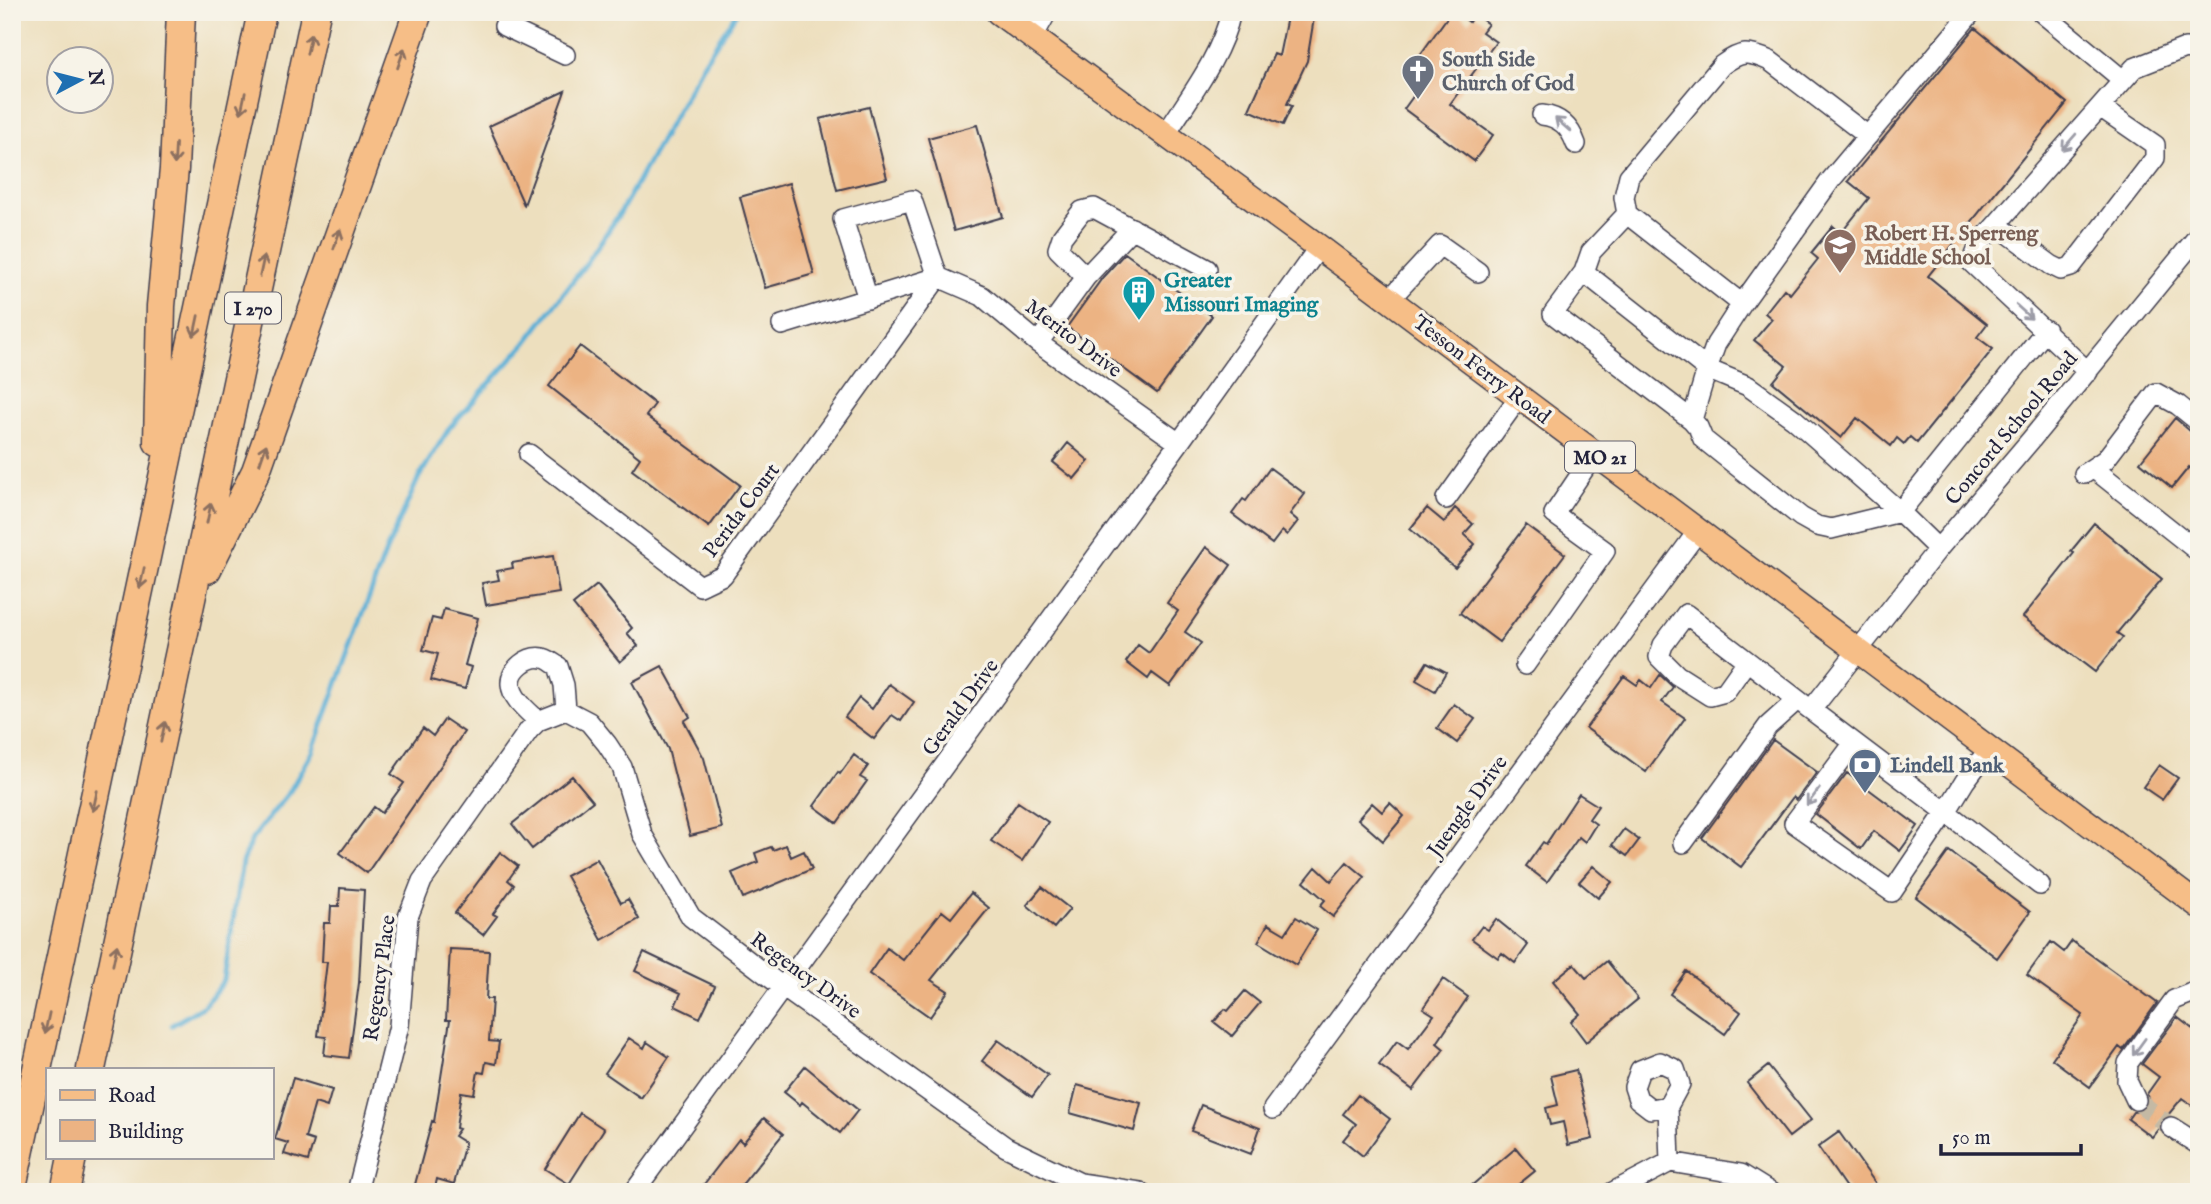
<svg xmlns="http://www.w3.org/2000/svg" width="2211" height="1204" viewBox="0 0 2211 1204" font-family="'IM FELL English',serif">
<rect width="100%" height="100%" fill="#f7f3e8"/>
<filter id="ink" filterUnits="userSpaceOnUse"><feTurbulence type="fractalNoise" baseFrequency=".0143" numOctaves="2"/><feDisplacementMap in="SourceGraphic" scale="14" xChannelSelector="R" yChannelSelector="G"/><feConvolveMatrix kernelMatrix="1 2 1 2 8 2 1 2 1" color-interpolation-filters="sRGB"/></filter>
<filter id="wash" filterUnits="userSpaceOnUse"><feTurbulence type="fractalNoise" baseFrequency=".00686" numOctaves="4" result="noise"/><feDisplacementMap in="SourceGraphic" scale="28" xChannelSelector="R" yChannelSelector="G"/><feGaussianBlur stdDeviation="1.57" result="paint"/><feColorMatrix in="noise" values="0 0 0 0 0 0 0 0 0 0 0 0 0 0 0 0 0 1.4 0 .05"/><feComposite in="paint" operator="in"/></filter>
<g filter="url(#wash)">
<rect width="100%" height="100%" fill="#eddfbe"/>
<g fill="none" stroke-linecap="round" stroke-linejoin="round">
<!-- stream -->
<path stroke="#5aafd6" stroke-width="5" d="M172,1025l32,-19 20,-26 18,-118 10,-23 38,-48 22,-39 74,-201 33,-74 31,-50 75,-83 63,-83 32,-48 85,-152 32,-49"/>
</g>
<g id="blocks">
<!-- building -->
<path fill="#ecb383" d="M1288,12h27l-8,49 -20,43 5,2 -9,19 -34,-15 25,-56 5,2z
M1451,12h5l13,10 5,-8 14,10 -6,8 14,10 -46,62 43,31 -19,26 -70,-52 18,-25 -15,-11z
M1975,28l92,75 -139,173 59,48 -10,13 16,12 -76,94 -7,-6 -6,7 -7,-6 -6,8 -34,-28 -16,20 -68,-56 13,-16 -32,-26 18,-21 -7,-6 19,-24 6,5 28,-35 -7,-6 22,-27 8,7 28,-35 -21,-17z
M565,91l-41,114 -35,-79z
M869,107l18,71 -50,12 -17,-71z
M977,125l26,92 -49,14 -26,-93z
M789,183l25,91 -49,14 -25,-91z
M1125,253l87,63 -55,77 -90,-66 36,-50z
M580,346l75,58 -9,12 94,69 -31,42 -77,-57 8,-12 -91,-72z
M2175,418l16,14 8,3v40l-10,-8 -17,21 -32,-26z
M1068,443l21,18 -15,18 -21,-17z
M1270,468l35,26 -15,20 8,7 -11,14 -5,-4 -10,13 -40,-30 11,-15 3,2z
M1427,508l17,14 11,-14 18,16 -9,10 11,10 -20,24 -45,-39z
M2094,523l68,56 -45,54 6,4 -28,35 -72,-55 51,-64 -3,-2z
M1526,525l39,29 -66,88 -39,-29z
M1206,547l25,18 -46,67 16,11 -31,43 -18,-13 -4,6 -22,-17 12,-17 11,8 29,-42 -11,-8z
M553,556l6,37 -73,12 -4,-22 17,-3 -2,-9 16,-3 -1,-5z
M597,585l35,43 -5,5 11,13 -18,16 -47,-57z
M444,609l34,9 -13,47 6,2 -6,22 -34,-9 7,-26 -15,-4 9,-32 9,2z
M1427,662l19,10 -11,19 -19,-11z
M662,666l28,51 -6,4 20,37 18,70 -32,8 -22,-87 -36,-67z
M1660,675l13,12 -11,15 23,16 -39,54 -60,-44 38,-52 13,9 4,-5 10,8z
M889,684l25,18 -13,19 -9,-6 -18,24 -29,-22 14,-19 13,11z
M1454,704l21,15 -18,24 -20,-15z
M445,719l19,13 -97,141 -27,-20 34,-46 8,6 22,-30 -13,-9 32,-46 10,8z
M1773,740l44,32 -21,28 -3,-3 -52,70 -39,-29z
M854,755l14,11 -8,11 7,4 -30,42 -23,-17 24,-34 2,2z
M2159,765l19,13 -16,22 -19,-13z
M1847,773l71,53 -18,25 -26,-20 -13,18 -45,-35z
M572,776l21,25 -61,48 -20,-25z
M1579,794l19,12 -9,13 7,5 -11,18 -6,-5 -32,45 -21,-16 17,-24 3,2z
M1018,802l30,20 -26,39 -31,-20z
M1372,803l10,9 8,-9 14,13 -21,25 -25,-22z
M1624,829l15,11 -12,16 -15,-11z
M786,845l5,12 13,-6 8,18 -69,29 -11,-25 26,-11 -3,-9 16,-6 2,3z
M1949,851l81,61 -33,46 -81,-61z
M500,852l18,14 -10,14 6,5 -21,29 4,2 -14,19 -28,-22z
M597,859l24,44 7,-4 11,20 -37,21 -36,-64z
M1347,862l18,15 -32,40 -13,-11 5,-6 -21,-18 12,-15 15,14z
M1593,866l19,16 -14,16 -19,-16z
M1042,887l28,22 -16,19 -27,-23z
M340,888l24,2 -5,93 -10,75 -25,-3 2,-18 -8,-1 9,-74h-5l2,-39h6l1,-17h8z
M971,893l18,15 -58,72 17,11 -18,26 -61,-43 18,-26 16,12 39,-49 9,7z
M1296,917l21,13 -21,35 -38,-23 10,-18 17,10z
M1496,919l32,26 -13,18 -13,-10 -4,5 -26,-19 10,-13 6,4z
M2072,941l85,62 -34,47 -4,-3 -29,40 -38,-28 31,-44 -56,-40 24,-33 13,10z
M450,949l39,2 -3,48h6l-3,42 10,1 -3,22 -10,-2 -2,11 -6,-1 -4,22 -13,-2 -5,36 3,1 -5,7 11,7 -11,41 -17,-5 -3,13h-21l19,-71 2,1 16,-102h-4z
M644,952l71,34 -15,32 -25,-12 6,-13 -46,-22z
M1607,961l31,38 -52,43 -15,-20 9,-8 -27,-33 21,-17 12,14z
M1686,971l55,41 -16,22 -55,-40z
M1443,979l25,18 -31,46 7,6 -31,41 -34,-25 18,-24 11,8 26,-34 -11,-7z
M1245,991l15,12 -28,33 -18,-14 11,-13 3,2z
M2177,1017l22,17v64l-6,8 -11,-8 -14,17 -7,5 -2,8 -7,9 -24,-18 5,-7 8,-1 5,-5 2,-6 -1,-6 12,-17 -17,-13z
M629,1038l15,10 3,-6 22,15 -28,41 -36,-25z
M998,1040l50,35 -16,22 -50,-36z
M805,1066l53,44 -18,23 -38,-31 -2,3 -16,-13z
M1768,1066l43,54 -22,17 -42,-54z
M1576,1070l17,69 -25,6 -5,-23 -13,3 -4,-17 12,-3 -7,-29z
M293,1078l39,12 -5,17 -12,-4 -10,35 9,3 -6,20 -24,-7 4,-11 -13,-4z
M1077,1085l64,18 -7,28 -64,-18z
M1358,1095l32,24 -27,37 -20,-16 13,-16 -13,-10z
M1201,1105l59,23 -9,26 -60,-23z
M580,1113l24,16 -35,55 -24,-15z
M764,1118l19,16 -47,58h-38l41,-53 4,4z
M1839,1132l37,52 -11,8h-16l-31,-45z
M1516,1148l19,23 -26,21h-45z"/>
</g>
</g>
<g filter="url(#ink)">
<use href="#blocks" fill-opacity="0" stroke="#403e4f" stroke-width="2"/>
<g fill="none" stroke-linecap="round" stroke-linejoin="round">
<!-- minor-tunnel -->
<path stroke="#c4b9a4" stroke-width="19" stroke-dasharray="19 10" stroke-linecap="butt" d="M2136,1100l35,27"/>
<defs>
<path id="minor" d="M2041,12l82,68
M504,26l61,29
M1033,37l14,-25
M1542,115c18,2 28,12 34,29
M1166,134c24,-38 55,-77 65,-122
M1627,214l-3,-17 5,-21 93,-111c19,-14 26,-14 48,-4l98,75
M1997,225l54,40 10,5 10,-3 84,-109v-13l-55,-38
M1584,272l123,97 41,17 46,33 106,93 -69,17 -14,-3 -16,-9 -98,-78 -5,-12 -6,-7 -139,-106z
M1584,272l7,-20 36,-38 115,90
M938,277l44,19 56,47 141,100
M1086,277l46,-49
M868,299l-25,-80 69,-19 26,77
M1389,300l51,-55 38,27
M782,325l156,-48
M1038,343l48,-66 -28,-28 4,-12 20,-26 12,-3 113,61
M2088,372l-116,-109 8,-20 154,-175 51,-20 14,2
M1692,420l15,-51 9,-25 26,-40 88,-123 142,-169
M529,454l171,132 23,-11 215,-298
M2093,468l102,81 4,-5
M2084,474l21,-14 51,-67 22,12 21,17
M1446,499l73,-102
M1938,549l-38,-37 146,-182
M1747,661l-22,31 -15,4 -33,-21 -18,-18 4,-12 23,-31 125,96 127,-161 92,-108 169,-206
M1525,665l80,-114 -51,-37 41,-61
M1811,710l135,102 19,-31 25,-33
M538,721c-10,-10 -26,-22 -27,-37 -1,-15 17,-29 32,-26 4,0 11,6 15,8l6,19 2,25
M1854,743l-60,80 98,69 54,-80 94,73
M1683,843l85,-117 29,-26
M2136,1100l-9,-19 1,-18 46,-63 25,-10
M1668,1106l-17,3 -13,-10 -4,-12 6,-17 20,-8 15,7 5,15 -12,22 2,56
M1273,1109l425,-578
M2171,1127l28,18
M357,1192l42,-166 9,-109 14,-36 107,-151 9,-9 28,-11 23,12 18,22 15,23 20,67 49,83 93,71 222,159 74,36 60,9
M634,1192l545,-749 140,-196
M1613,1192l57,-30 71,12 29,18"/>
<path id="major" d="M998,12l321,235 880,659"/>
<path id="highway" d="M158,442l3,-136 13,-137 7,-157
M207,569l49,-98 162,-459
M91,1069l225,-1057
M12,1187l250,-1175
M65,1192l7,-35"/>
</defs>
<!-- minor casing -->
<use href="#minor" stroke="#403e4f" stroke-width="22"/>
<!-- major casing -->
<use href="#major" stroke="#403e4f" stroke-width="27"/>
<!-- highway casing -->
<use href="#highway" stroke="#403e4f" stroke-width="31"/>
<!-- minor -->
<use href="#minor" stroke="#fff" stroke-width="19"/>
<!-- major -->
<use href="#major" stroke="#f6be87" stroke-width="24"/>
<!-- highway -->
<use href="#highway" stroke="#f6be87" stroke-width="28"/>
</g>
<!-- one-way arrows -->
<defs><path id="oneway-shaft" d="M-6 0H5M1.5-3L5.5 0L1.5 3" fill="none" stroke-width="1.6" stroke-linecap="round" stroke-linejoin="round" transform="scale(1.75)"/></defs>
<g stroke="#8c7061">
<use href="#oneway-shaft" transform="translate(309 44) rotate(-78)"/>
<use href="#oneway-shaft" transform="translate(401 58) rotate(-71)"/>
<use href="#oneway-shaft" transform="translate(243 103) rotate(102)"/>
<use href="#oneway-shaft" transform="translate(175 154) rotate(93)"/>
<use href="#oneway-shaft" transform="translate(337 239) rotate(-71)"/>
<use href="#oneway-shaft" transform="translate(262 266) rotate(-78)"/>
<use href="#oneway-shaft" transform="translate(196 326) rotate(102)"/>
<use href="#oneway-shaft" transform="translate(263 454) rotate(-71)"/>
<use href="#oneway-shaft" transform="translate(209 513) rotate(-78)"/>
<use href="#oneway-shaft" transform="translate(142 578) rotate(102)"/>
<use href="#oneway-shaft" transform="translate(163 732) rotate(-78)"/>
<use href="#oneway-shaft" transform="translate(95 801) rotate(102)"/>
<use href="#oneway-shaft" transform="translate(115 955) rotate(-78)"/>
<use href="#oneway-shaft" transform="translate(47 1023) rotate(102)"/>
</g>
<g stroke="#9c9ca7">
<use href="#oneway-shaft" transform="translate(1563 125) rotate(-139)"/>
<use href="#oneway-shaft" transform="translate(2069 142) rotate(131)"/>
<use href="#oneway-shaft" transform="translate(2024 312) rotate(42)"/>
<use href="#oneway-shaft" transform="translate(1813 797) rotate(127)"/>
<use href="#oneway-shaft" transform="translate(2139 1047) rotate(126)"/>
</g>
</g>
<!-- icons -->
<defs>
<symbol id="church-pin" viewBox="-11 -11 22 30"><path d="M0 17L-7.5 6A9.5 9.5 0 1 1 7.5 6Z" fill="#6b7280" stroke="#f7f3e8"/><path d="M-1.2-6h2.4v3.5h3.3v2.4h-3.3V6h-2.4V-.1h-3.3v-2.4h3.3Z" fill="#fff"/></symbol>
<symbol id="school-pin" viewBox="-11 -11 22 30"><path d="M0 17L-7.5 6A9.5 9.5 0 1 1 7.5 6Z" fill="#8d6e63" stroke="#f7f3e8"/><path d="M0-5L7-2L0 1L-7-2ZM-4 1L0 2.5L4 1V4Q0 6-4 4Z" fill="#fff"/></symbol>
<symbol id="building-pin" viewBox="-11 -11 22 30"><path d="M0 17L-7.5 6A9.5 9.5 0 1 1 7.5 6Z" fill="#0f9aa8" stroke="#f7f3e8"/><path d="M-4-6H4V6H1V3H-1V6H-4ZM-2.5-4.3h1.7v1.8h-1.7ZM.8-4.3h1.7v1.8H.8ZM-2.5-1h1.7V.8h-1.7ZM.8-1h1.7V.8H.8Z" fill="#fff"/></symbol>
<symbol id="bank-pin" viewBox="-11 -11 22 30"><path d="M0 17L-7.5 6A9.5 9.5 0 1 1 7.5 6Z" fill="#5c6f8a" stroke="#f7f3e8"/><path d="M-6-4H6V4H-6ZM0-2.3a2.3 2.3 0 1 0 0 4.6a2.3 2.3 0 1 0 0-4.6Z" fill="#fff"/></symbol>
</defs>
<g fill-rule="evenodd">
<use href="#church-pin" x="1399" y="52" width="38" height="52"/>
<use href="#school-pin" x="1821" y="226" width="38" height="52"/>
<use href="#building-pin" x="1120" y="273" width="38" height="52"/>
<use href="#bank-pin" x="1846" y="746" width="38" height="52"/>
</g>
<g text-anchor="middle" stroke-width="7" stroke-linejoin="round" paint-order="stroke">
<!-- shield labels -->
<g fill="#f7f3e8" stroke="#62616f" stroke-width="2">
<rect x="225" y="292.5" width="56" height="31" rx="5"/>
<rect x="1565" y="441.5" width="70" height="31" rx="5"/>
</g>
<g font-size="19" font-weight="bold" fill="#22223b">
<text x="253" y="315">I 270</text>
<text x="1600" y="464">MO 21</text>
</g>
<!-- worship labels -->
<g font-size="21" font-weight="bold" fill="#5b616d" stroke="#f7f3e8" text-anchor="start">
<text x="1442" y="66">South Side<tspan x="1442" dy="24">Church of God</tspan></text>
</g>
<!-- education labels -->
<g font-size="21" font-weight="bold" fill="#785e54" stroke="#f7f3e8" text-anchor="start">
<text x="1864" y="240">Robert H. Sperreng<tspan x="1864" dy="24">Middle School</tspan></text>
</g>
<!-- culture labels -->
<g font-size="21" font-weight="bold" fill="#0d838f" stroke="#f7f3e8" text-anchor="start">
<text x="1164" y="287">Greater<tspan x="1164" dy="24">Missouri Imaging</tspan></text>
</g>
<!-- street labels -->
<g font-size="21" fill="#22223b" stroke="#f7f3e8">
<text transform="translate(1074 338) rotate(37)" y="7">Merito Drive</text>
<text transform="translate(1482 369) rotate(37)" y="7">Tesson Ferry Road</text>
<text transform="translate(2011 428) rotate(-50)" y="7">Concord School Road</text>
<text transform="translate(741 510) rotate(-53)" y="7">Perida Court</text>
<text transform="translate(960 707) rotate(-54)" y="7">Gerald Drive</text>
<text transform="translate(1467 806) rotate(-54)" y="7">Juengle Drive</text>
<text transform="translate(806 975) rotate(36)" y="7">Regency Drive</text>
<text transform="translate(379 978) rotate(-82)" y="7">Regency Place</text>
</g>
<!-- service labels -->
<g font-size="21" font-weight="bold" fill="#4e5e75" stroke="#f7f3e8" text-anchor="start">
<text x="1890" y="772">Lindell Bank</text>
</g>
</g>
<!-- margin -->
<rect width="2211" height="1204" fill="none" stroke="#f7f3e8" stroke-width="42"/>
<!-- legend -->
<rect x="46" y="1068" width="228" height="91" fill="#f7f3e8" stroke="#a29fa3" stroke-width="2"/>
<rect x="60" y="1090" width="35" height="10" fill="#f6be87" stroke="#a29fa3" stroke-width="2"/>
<text x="108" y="1102" font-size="21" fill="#22223b">Road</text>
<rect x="60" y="1120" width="35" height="21" fill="#ecb383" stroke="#a29fa3" stroke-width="2"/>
<text x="108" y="1138" font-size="21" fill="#22223b">Building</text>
<!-- north arrow -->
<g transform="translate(80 80) rotate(83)"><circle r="33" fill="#f7f3e8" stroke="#a29fa3" stroke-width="2"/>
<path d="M0-5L12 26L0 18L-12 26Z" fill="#1f6fb2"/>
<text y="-10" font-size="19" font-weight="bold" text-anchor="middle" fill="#22223b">N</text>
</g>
<!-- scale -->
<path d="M1941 1144v10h140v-10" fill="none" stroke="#22223b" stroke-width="3.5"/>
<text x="1952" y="1144" font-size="21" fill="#22223b" stroke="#f7f3e8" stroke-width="5" paint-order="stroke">50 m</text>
</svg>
